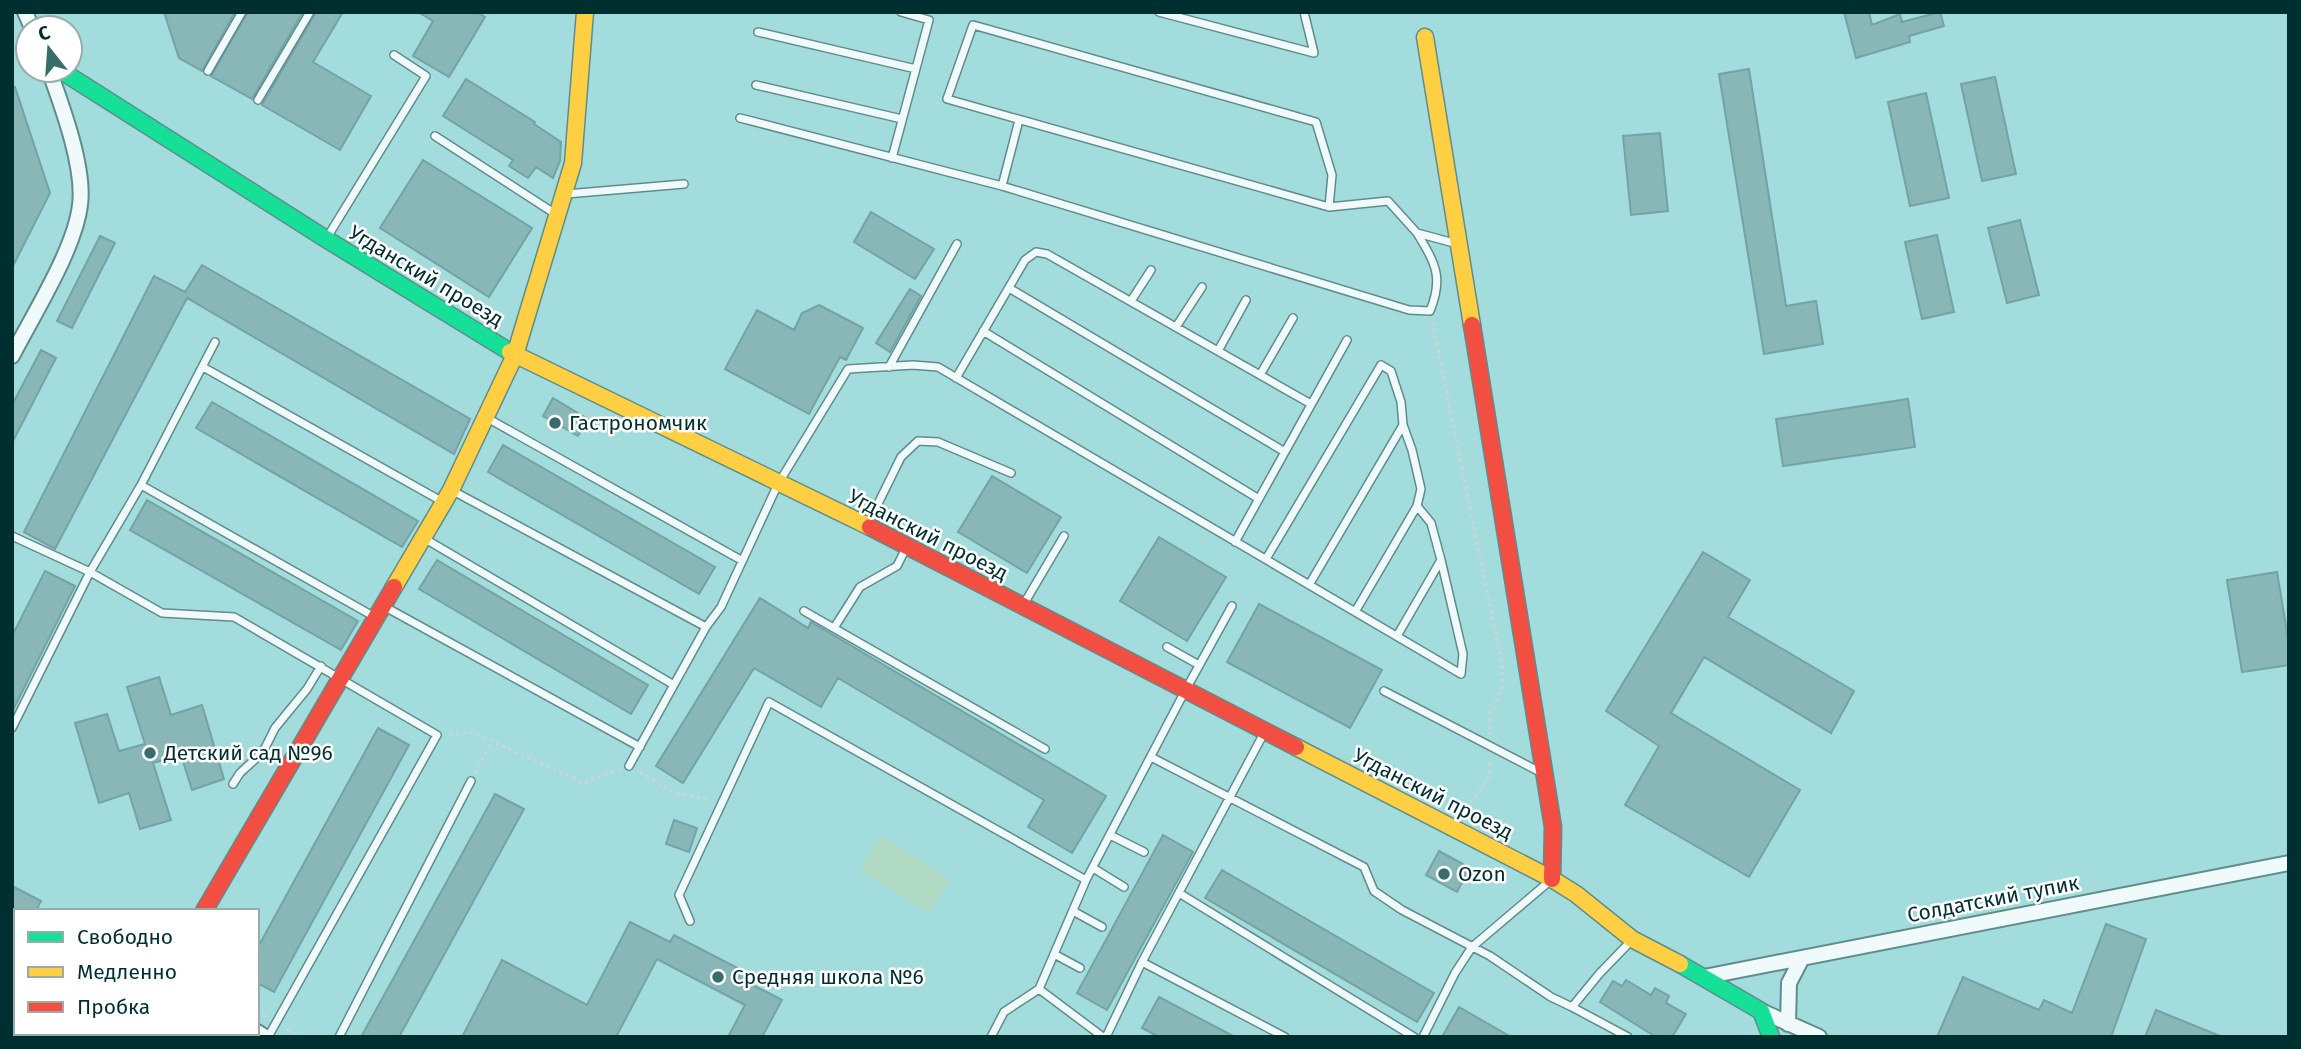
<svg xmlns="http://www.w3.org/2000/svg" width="2301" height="1049" viewBox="0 0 2301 1049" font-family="'Fira Sans',sans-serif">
<rect width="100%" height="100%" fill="#a2dcdc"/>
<!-- green -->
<path fill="#b1dac5" d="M881,836l69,43 -22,34 -68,-43z"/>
<!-- building -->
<path fill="#89b7b7" stroke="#73a3a4" stroke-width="2" d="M164,12h71l-33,59 -23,-13z
M248,12h55l-51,87 -41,-23z
M316,12h27l-30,50 58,34 -31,54 -78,-45z
M418,12h59l8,5 -36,60 -36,-21 20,-35z
M1844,12h25l3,13 28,-11 2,8 38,-10 4,14 -35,10 1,6 -54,16z
M1749,69l37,237 30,-5 7,43 -59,10 -45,-280z
M1995,77l21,97 -34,7 -21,-97z
M466,79l69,43 -1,2 27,18 -1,19 -7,17 -17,-11 -8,11 -19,-12 4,-6 -70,-44z
M15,87l35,106 -38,75v-180z
M1926,93l23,105 -39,8 -22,-104z
M1660,133l8,78 -37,4 -8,-79z
M423,160l109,68 -43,69 -109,-69z
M871,212l63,37 -19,30 -61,-37z
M2020,220l19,75 -32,8 -19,-75z
M1937,235l17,77 -32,7 -17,-77z
M100,236l15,7 -43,85 -15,-7z
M202,265l268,154 -16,35 -267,-156 -132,251 -31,-17 130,-256 31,16z
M910,289l11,7 -31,56 -14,-9z
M819,305l44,23 -17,32 -6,-3 -31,57 -84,-45 32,-59 37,20 8,-17z
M41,350l15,8 -44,85v-38z
M553,398l35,21 -10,17 -35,-20z
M1908,399l7,48 -132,19 -7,-47z
M212,402l206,119 -16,26 -206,-119z
M503,445l212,122 -16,27 -211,-122z
M992,476l69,41 -34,56 -69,-41z
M147,500l211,121 -17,29 -211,-120z
M1159,537l67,40 -39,64 -67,-40z
M1703,552l47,28 -22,37 126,74 -23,42 -127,-76 -33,56 129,77 -51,87 -124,-72 34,-59 -53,-35z
M437,560l211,125 -17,29 -212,-125z
M45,571l30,15 -63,126v-76z
M2277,572l12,72v21l-47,7 -15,-92z
M760,598l48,30 3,-6 295,174 -34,57 -44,-26 16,-27 -206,-122 -17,29 -67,-39 -71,115 -27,-17z
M1259,604l123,66 -32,58 -123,-66z
M159,677l12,38 31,-10 22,74 -32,11 -11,-35 -28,8 18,57 -31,9 -11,-36 -30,10 -24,-80 32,-9 12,37 26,-7 -18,-57z
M378,728l31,17 -135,247 -17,-9v-34z
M495,794l29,15 -125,228h-38z
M674,820l23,8 -8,24 -23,-8z
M1163,835l30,17 -86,158 -30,-17z
M1439,851l31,17 -13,24 -31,-17z
M1222,870l212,123 -17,29 -212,-124z
M12,886l29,15 -5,10h-24z
M630,922l40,20 4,-7 73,38 -4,7 39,20 -20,37h-34l17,-32 -88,-46 -41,78h-154l40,-77 85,45z
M2106,924l40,15 -35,98h-174l26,-60 76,33 5,-10 28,13z
M1626,980l25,15 4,-7 14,8 -3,7 20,11 -14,23h-16l-56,-35 13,-21 9,5z
M1159,997l76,40h-76l-17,-9z
M1459,1007l52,30h-69z
M2156,1010l64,26v1h-75z"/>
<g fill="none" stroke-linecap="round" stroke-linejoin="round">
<defs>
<path id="lane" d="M1159,12l155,41 -10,-41
M758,32l158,37
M208,71l34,-59
M756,85l146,34
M258,100l52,-88
M740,118l262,68 17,-66
M435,136l119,77
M892,158l37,-138 -28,-8
M1002,186l407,124 21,1c14,-34 5,-48 -13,-78
M566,194l118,-10
M1329,207l-382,-108 26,-74 343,97 16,53 -3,32 59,-6 29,32 37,10
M328,236l98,-160 -32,-21
M1009,288l276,164
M1131,301l20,-31
M1176,327l26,-40
M983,331l276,168
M1218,351l28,-51
M203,367l240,135
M889,367l68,-123
M1260,375l33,-57
M956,378l69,-118 11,-8 11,2 264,150
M489,419l252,141
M141,485l74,-143
M455,492l251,135
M869,522l32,-65 17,-16 20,1 73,31
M12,536l78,36 72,41 72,4 203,118 -169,302
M427,540l247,145
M1235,542l112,-202
M1266,559l115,-194 10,6 10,31 2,23 -94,160
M1025,602l39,-66
M387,608l253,139
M804,611l241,138
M1355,612l62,-106 4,-17 -9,-39 -9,-25
M834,628l26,-41 37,-21 9,-18
M1397,636l44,-76 -10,-37 -14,-17
M1167,647l32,18
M1384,691l156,81
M12,728l78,-156 51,-87 232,131
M1151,757l213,110 10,24 28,19 88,46 61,41 21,10 28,-34 31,-32
M629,766l77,-139 15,-20 57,-123 70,-115 65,-4 25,2 523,307 2,-20 -22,-94
M233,784l7,-11 23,-21 12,-24 32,-39 14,-23
M1110,835l34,17
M1093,868l31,19
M1179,893l235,144
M1073,911l29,16
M690,921l-11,-26 90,-193 317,178
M1054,954l26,14
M1142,962l143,75
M1572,1007l56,30
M12,1024l4,1
M30,1033l7,4
M145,1033l6,4
M339,1037l132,-256
M991,1037l13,-25 35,-23
M1103,1037l-64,-48 47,-109 99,-189 47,-85
M1106,1037l36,-75 122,-229
M1423,1037l32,-64 17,-26 79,-67"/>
<path id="street" d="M25,12l7,16
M12,356c21,-41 63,-107 68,-151 5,-37 -18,-99 -31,-135
M1704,977l585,-114
M1761,1011l58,26
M1788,1024l1,-41 13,-25
M257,1032l8,5
M130,1037l2,-4"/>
<path id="fast" d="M60,70l266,169 184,113
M1680,964l81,47 10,26"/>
<path id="slow" d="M1425,37l47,288
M510,352l360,175
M394,587l57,-97 64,-135 58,-192 12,-151
M1296,747l256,132 24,15 56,45 48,25"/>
<path id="jam" d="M1472,325l81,502 -1,52
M870,527l426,220
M204,911l190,-324"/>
</defs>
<!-- lane casing -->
<use href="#lane" stroke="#608c8c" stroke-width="10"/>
<!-- street casing -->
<use href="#street" stroke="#608c8c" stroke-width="18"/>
<!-- fast casing -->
<use href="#fast" stroke="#608c8c" stroke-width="19"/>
<!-- slow casing -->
<use href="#slow" stroke="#608c8c" stroke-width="19"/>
<!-- jam casing -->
<use href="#jam" stroke="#608c8c" stroke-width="19"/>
<!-- path -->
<path stroke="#c3d7d7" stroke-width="3.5" stroke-dasharray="3.5 3.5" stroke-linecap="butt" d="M1432,322l70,342v24l-13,28 1,19
M449,734l25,-1 110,50 36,-14
M640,772l32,20 37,8
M475,773l17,-32
M1460,811l9,-7 20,-27 1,-17
M257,1012l11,6
M287,1029l14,8"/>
<!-- lane -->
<use href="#lane" stroke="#f1fafa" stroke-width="7"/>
<!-- street -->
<use href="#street" stroke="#f1fafa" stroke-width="14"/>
<!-- fast -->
<use href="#fast" stroke="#16e098" stroke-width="16"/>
<!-- slow -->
<use href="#slow" stroke="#ffcf43" stroke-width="16"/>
<!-- jam -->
<use href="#jam" stroke="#f24e42" stroke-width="16"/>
</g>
<!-- markers -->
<g fill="#396c6c" stroke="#fff" stroke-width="2.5">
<circle cx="555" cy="423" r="7"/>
<circle cx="150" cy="753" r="7"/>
<circle cx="1444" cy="874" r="7"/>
<circle cx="718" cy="977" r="7"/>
</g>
<g text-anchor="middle" stroke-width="5" stroke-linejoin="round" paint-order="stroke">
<!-- street labels -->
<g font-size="21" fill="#002f30" stroke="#fff">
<text transform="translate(426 276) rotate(31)" y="7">Угданский проезд</text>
<text transform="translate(928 535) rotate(27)" y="7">Угданский проезд</text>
<text transform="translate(1433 794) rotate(27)" y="7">Угданский проезд</text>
<text transform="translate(1993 899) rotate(-11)" y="7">Солдатский тупик</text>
</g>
<!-- poi labels -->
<g font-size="21" fill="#002f30" stroke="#fff" text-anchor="start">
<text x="569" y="430">Гастрономчик</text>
<text x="164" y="760">Детский сад №96</text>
<text x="1458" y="881">Ozon</text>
<text x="732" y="984">Средняя школа №6</text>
</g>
</g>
<!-- border -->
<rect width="2301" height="1049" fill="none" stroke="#002f30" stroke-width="28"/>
<!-- legend -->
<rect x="14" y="909" width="245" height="126" fill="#ffffff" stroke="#99acac" stroke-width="2"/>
<rect x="28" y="932" width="35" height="10" fill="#16e098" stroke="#99acac" stroke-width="2"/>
<text x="77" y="944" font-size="21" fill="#002f30">Свободно</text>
<rect x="28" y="967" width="35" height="10" fill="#ffcf43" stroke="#99acac" stroke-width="2"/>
<text x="77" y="979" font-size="21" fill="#002f30">Медленно</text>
<rect x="28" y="1002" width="35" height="10" fill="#f24e42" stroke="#99acac" stroke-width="2"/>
<text x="77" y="1014" font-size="21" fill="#002f30">Пробка</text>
<!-- north arrow -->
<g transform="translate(49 49) rotate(343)"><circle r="33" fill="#ffffff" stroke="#99acac" stroke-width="2"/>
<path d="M0-5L12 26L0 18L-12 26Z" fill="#396c6c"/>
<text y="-10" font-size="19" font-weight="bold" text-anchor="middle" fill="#002f30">С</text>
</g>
</svg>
